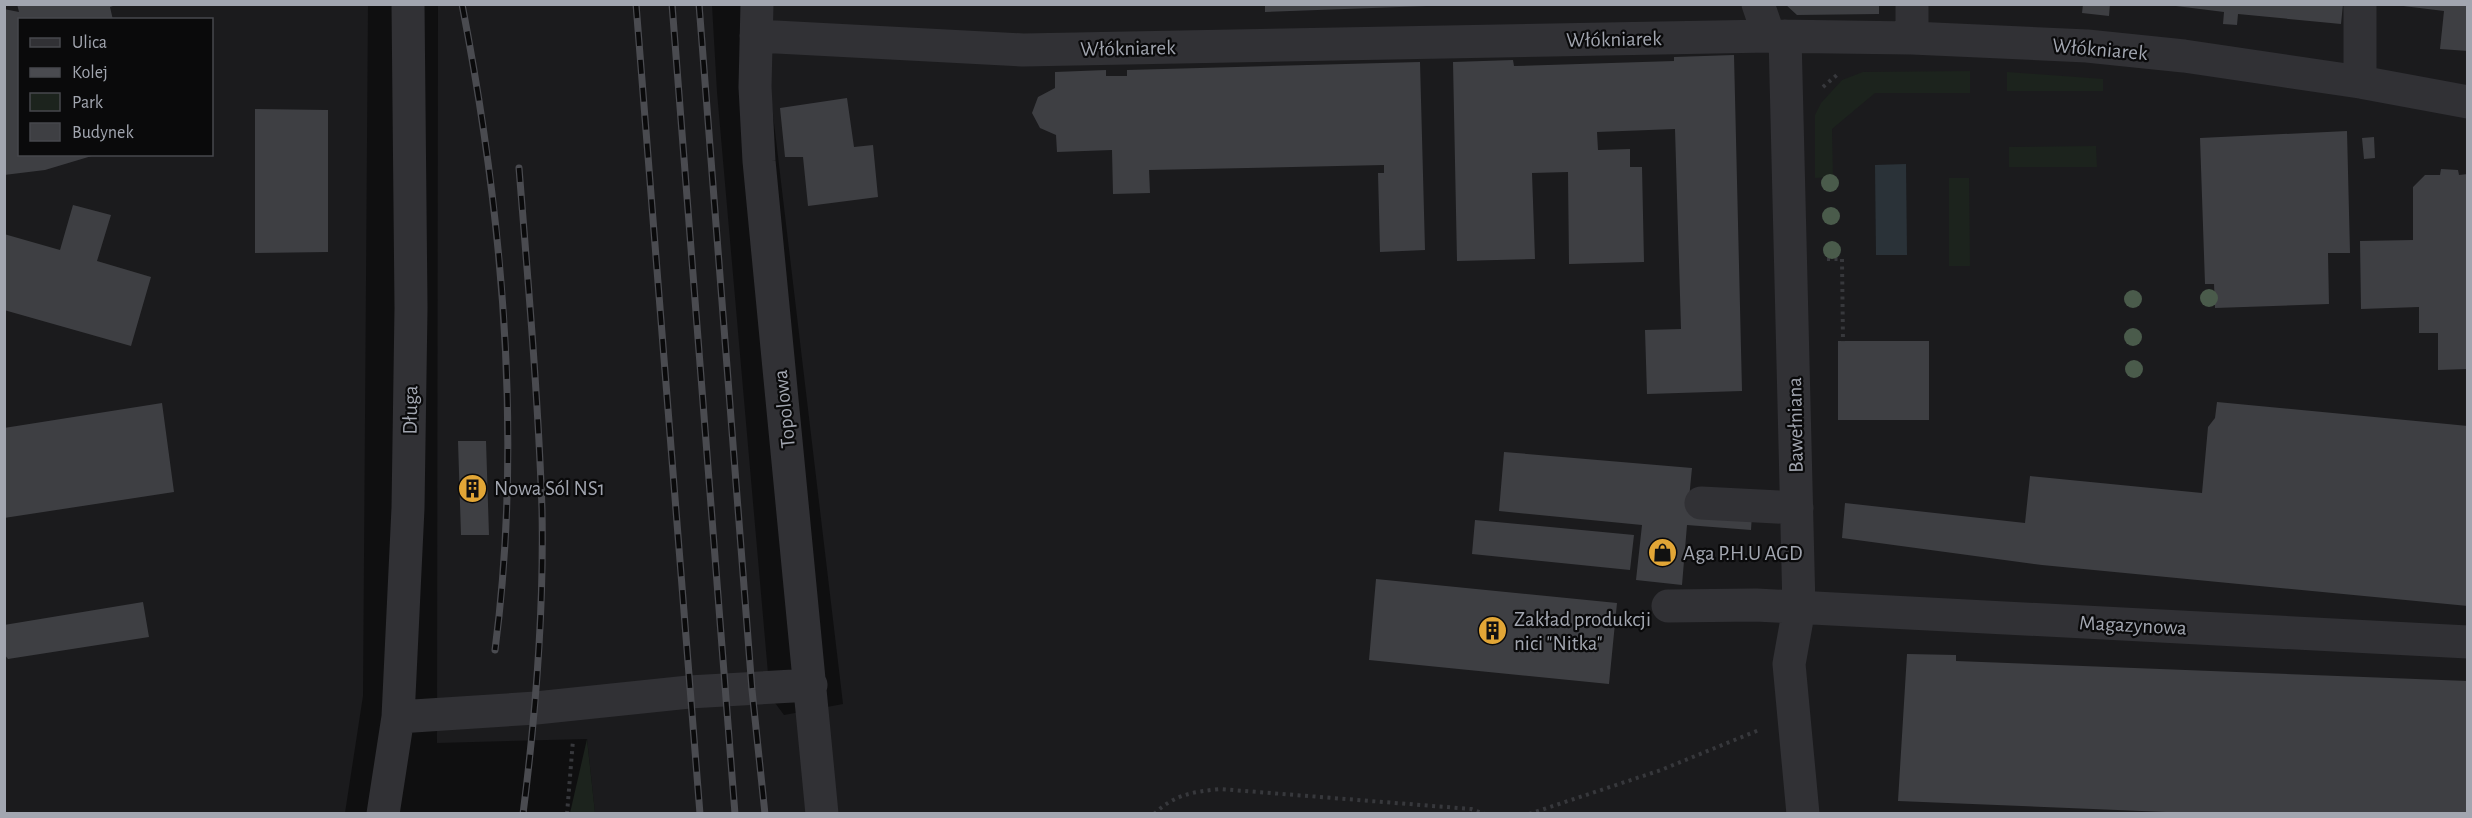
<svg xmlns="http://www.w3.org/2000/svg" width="2472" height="818" viewBox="0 0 2472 818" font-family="'Alegreya Sans',sans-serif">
<rect width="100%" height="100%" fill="#0f0f10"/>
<!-- built -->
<path fill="#1b1b1d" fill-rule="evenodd" d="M5,5h363l-5,691 -18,117 -340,1zM20,20h192v134h-192z
M438,5h274l5,87 53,604 14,19 59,-11 -83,-699h1707v808l-1872,1 -8,-75 -150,4z"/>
<!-- green -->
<path fill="#1c231d" d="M1970,71v22h-95l-43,36 1,48 -18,1v-63l6,-12 21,-23 21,-8z
M2007,72l96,7v12h-96z
M2096,146l1,21h-88v-20z
M1949,178h20l1,88h-21z
M587,739l8,74h-25z"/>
<!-- water -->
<path fill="#2a3238" d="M1906,164l1,91h-31l-1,-90z"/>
<!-- building -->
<path fill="#3e3f43" d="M17,4l99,1 -6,2 3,13h-93v134l75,1 -50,15 -41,5v-166l15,3z
M1265,4h162v2l-162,6z
M1785,4h94v10l-82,1z
M2083,4h27l-1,12 -27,-3z
M2160,4h183l-2,20 -103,-10 -1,11 -14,-1 1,-12z
M2387,4h81v47l-28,-2 4,-38z
M1734,55l8,336 -95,3 -2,-64 36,-1 -6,-200 -78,3 1,18 32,-1v18h12l2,95 -75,2 -1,-92 -36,1 3,86 -78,2 -4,-199 60,-2 1,6 160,-5v-4z
M1420,62l5,188 -45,2 -2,-79h6v-8l-235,5 1,23 -37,1 -1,-44 -55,2 -1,-17 -16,-7 -8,-15 6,-16 17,-9v-16l51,-2v6h21v-6z
M847,98l7,49 19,-2 5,52 -70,9 -5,-49h-18l-5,-49z
M255,109l73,1v142l-73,1z
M2347,131l3,122h-22l1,51 -114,4 -1,-24h-9l-5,-146z
M2374,137l1,21 -11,1 -2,-21z
M2441,169l17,1 1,5 9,-1 -1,195 -29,1v-37h-19v-26l-58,2 -1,-68 53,-1v-53l12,-12h15z
M73,205l38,10 -14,46 54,16 -20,69 -127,-36v-76l56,16z
M1838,341h91v79h-91z
M2217,402l251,24v180l-426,-41 -200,-27 3,-35 180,20 5,-47 172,17 6,-66 7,-9z
M162,403l12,89 -170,26v-90z
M458,441h28l3,94h-28z
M1504,452l188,16 -4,41 64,5 -1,16 -64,-5 -5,60 -46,-5 6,-55 -143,-14z
M1475,520l159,15 -4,35 -158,-16z
M1376,579l241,24 -8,81 -240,-24z
M143,602l6,35 -141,22 -4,-5v-29z
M1907,654l49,1v6l512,20v132h-278l-292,-12z"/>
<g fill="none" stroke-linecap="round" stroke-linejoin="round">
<!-- path -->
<path stroke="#37383c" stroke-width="4" stroke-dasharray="3 4.5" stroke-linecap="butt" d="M1823,87l15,-13
M1827,259h15l1,83
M567,814l6,-74
M1154,814c21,-20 39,-22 66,-25l251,20 14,5
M1529,814l132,-44 98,-40"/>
<!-- minor -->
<path stroke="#313135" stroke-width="33" d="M757,4l-2,83 4,74 63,653
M1758,4l11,32
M1912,4v34
M756,36l267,14 746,-14 143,2 175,8 97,10 176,26 108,20
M1785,36l14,572 -10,56 14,150
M2360,82v-78
M1701,503l96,5
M1668,606l88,-1 712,37
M398,717l138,-9 153,-16 122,-7
M383,814l15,-97 10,-209 3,-200 -3,-304"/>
<defs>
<path id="rail" d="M462,4c41,212 61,432 33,646
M636,4l64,810
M672,4l63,810
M699,4l53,686 13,124
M519,168c9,113 19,227 23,341 2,102 -6,203 -19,305"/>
</defs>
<!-- rail casing -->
<use href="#rail" stroke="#4a4b50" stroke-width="7"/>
<!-- rail -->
<use href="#rail" stroke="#0a0a0b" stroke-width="4.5" stroke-dasharray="14" stroke-linecap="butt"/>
</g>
<!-- trees -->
<g fill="#4a5b4b">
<circle cx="1830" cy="183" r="9"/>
<circle cx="1831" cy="216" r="9"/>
<circle cx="1832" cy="250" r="9"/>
<circle cx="2209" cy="298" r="9"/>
<circle cx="2133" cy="299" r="9"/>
<circle cx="2133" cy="337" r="9"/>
<circle cx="2134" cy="369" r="9"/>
</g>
<!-- icons -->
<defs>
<symbol id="building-disc" viewBox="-11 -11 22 22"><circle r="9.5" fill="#e2a636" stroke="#0a0a0b"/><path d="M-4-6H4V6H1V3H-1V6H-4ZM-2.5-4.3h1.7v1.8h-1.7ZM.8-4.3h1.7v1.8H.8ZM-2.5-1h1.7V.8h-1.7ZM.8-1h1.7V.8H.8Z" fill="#111"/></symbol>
<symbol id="shop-disc" viewBox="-11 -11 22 22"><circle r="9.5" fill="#e2a636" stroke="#0a0a0b"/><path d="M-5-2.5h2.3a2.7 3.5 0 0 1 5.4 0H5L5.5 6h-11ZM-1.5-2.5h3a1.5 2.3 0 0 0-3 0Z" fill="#111"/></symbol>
</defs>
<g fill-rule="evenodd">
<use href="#building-disc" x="456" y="472" width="33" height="33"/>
<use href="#shop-disc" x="1646" y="536" width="33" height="33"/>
<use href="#building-disc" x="1476" y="614" width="33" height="33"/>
</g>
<g text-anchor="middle" stroke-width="4.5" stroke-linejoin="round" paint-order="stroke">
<!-- street labels -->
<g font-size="21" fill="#a2a6b0" stroke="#0a0a0b">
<text transform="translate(1614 39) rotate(-1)" y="7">Włókniarek</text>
<text transform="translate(1128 48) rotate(-1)" y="7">Włókniarek</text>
<text transform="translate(2100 49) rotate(5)" y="7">Włókniarek</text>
<text transform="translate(784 409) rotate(-96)" y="7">Topolowa</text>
<text transform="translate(410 410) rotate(-89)" y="7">Długa</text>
<text transform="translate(1795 425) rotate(-91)" y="7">Bawełniana</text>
<text transform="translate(2133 625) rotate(3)" y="7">Magazynowa</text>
</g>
<!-- poi labels -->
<g font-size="21" fill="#a2a6b0" stroke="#0a0a0b" text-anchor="start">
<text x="494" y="495">Nowa Sól NS1</text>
<text x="1683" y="560">Aga P.H.U AGD</text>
<text x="1514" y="626">Zakład produkcji<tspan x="1514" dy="24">nici "Nitka"</tspan></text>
</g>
</g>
<!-- border -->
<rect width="2472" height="818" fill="none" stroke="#a2a6b0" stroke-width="12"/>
<!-- legend -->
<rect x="18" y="18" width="195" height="138" fill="#0a0a0b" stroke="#47484d" stroke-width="1.5"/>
<rect x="30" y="38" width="30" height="9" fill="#313135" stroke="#47484d" stroke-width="1.5"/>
<text x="72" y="48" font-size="18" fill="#a2a6b0">Ulica</text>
<rect x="30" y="68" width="30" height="9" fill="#4a4b50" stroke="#47484d" stroke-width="1.5"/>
<text x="72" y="78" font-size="18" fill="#a2a6b0">Kolej</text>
<rect x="30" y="93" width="30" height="18" fill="#1c231d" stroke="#47484d" stroke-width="1.5"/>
<text x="72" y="108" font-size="18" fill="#a2a6b0">Park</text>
<rect x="30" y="123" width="30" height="18" fill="#3e3f43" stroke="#47484d" stroke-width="1.5"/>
<text x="72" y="138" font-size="18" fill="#a2a6b0">Budynek</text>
</svg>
